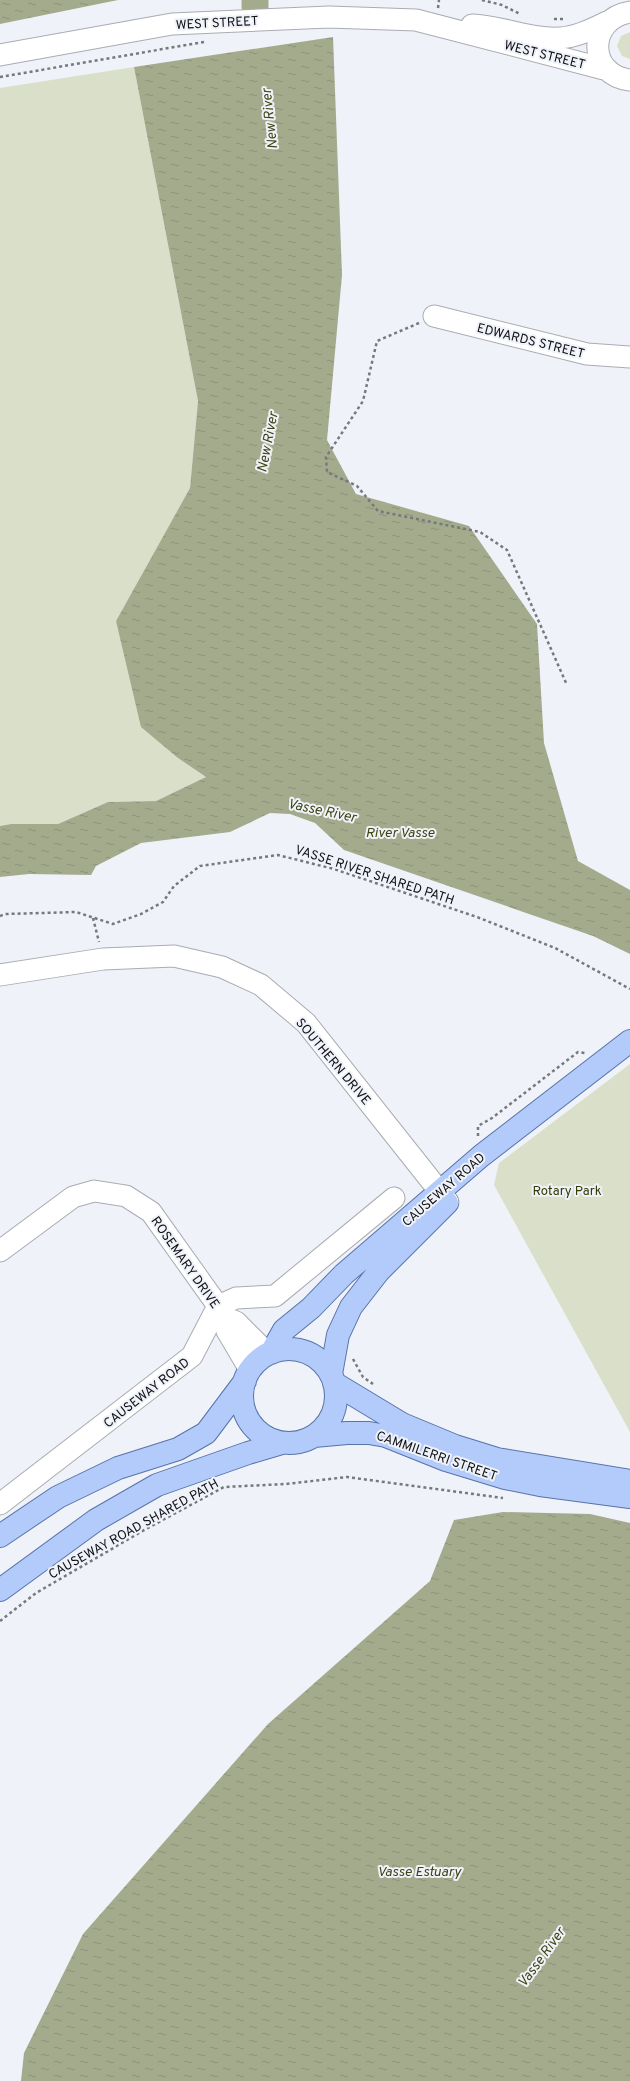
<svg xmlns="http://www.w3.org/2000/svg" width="630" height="2081" viewBox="0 0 630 2081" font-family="Overpass,sans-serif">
<defs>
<pattern id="water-ripples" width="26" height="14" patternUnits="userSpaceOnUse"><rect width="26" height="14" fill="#a4ab8d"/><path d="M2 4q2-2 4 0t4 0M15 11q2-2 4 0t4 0" fill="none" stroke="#8c9279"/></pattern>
</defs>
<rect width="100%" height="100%" fill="#eff2f9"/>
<!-- green -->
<path fill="#dadfc9" d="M630,32v27l-8,-3 -5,-10 4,-10z
M134,67l64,334 -8,87 -74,133 62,137 28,19 -50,24 -48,1 -50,22h-47l-11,2v-738z
M630,1064v368l-136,-247 5,-22z"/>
<!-- water -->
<path fill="url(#water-ripples)" d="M0,0h118l-118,24z
M333,37l9,238 -15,165 29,54 113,32 68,98 7,119 34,118 52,29v64l-37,-18 -249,-86 -29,-27 -25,-9 -20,-1 -40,19 -89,11 -45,23 -5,9 -62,-1 -29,3v-51l11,-2h47l50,-22 48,-1 50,-24 -28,-19 -37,-31 -25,-106 74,-133 8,-87 -64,-334z
M503,1512l87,2 40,9v558h-609l3,-28 59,-119 185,-210 162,-143 24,-61z"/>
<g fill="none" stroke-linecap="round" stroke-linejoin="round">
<!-- river -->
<path stroke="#a4ab8d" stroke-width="27" d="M255,0v6"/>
<defs>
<path id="minor" d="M630,12c-43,7 -43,63 0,68
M472,25c30,1 59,15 88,13 17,-1 32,-9 47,-16
M0,55l172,-31 157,-7 87,3 192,50
M434,316l153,38 43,3
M0,975l103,-16 71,-3 48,11 39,18 45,38 142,179
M0,1251l73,-54 21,-6 32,5 25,16 67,94 6,11 3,14 23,39
M224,1317l12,5 32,32
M0,1504l192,-148 26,-50 18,-8 39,-2 119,-98"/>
<path id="major" d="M242 1396a47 47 0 1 1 94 0a47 47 0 1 1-94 0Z
M271,1353l13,-23 27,-22 33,-34 137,-118 149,-115
M331,1374l7,-39 13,-28 28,-36 68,-68
M334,1383l68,41 53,22 42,13 133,22
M314,1436l33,-3h22l17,3 60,24 59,18 35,7 90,12
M0,1536l58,-39 60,-29 60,-19 28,-16 39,-52
M0,1590l96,-70 61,-35 91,-32 34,-10"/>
</defs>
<!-- minor casing -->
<use href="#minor" stroke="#a9acb2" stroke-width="23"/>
<!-- major casing -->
<use href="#major" stroke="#5773a8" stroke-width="24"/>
<!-- path -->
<path stroke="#76787c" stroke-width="2.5" stroke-dasharray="3 3" stroke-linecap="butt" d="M482,0l20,5 18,9
M438,8l1,-8
M554,19h11
M0,77l204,-35
M419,323l-42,18 -14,60 -37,56 1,15 30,14 21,25 102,21 27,18 60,135
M0,916l5,-2 71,-2 37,12 28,-10 22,-12 11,-16 26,-20 78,-11 56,14 143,48 78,31 75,41
M93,918l6,24
M478,1136v-10l14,-8 86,-66 7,1
M353,1359l10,18 10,7
M0,1621l36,-28 110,-64 78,-42 62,-3 61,-7 156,21"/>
<!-- minor -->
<use href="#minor" stroke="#fff" stroke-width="21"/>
<!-- major -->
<use href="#major" stroke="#b2cbfb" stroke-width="22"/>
</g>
<g text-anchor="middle" stroke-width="4" stroke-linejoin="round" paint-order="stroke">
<!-- street labels -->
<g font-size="13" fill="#0f1012" stroke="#eff2f9">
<text transform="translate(217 22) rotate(-3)" y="5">WEST STREET</text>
<text transform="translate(545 54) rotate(14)" y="5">WEST STREET</text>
<text transform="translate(531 340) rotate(14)" y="5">EDWARDS STREET</text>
<text transform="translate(375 874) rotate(18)" y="5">VASSE RIVER SHARED PATH</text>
<text transform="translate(334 1061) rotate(50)" y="5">SOUTHERN DRIVE</text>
<text transform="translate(443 1189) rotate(-41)" y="5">CAUSEWAY ROAD</text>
<text transform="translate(186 1262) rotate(55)" y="5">ROSEMARY DRIVE</text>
<text transform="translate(146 1392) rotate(-38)" y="5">CAUSEWAY ROAD</text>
<text transform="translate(437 1455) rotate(19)" y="5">CAMMILERRI STREET</text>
<text transform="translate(133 1528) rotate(-29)" y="5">CAUSEWAY ROAD SHARED PATH</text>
</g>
<!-- park labels -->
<g font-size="13" fill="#313802" stroke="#eff2f9">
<text x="567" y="1195">Rotary Park</text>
</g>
<!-- water labels -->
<g font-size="14" font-style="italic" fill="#3e4512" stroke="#eff2f9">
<text transform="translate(269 119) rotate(-96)" y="5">New River</text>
<text transform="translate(267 442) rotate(-79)" y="5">New River</text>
<text transform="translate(322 810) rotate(12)" y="5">Vasse River</text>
<text x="400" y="837">River Vasse</text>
<text x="419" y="1876">Vasse Estuary</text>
<text transform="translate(541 1957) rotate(-54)" y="5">Vasse River</text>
</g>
</g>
</svg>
